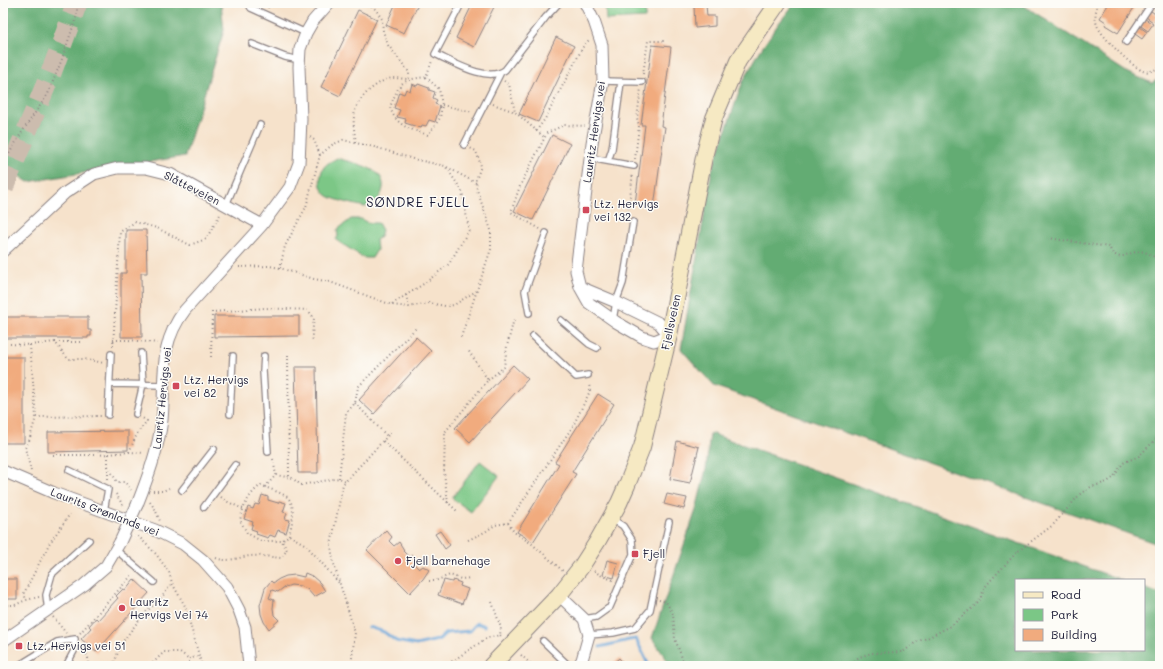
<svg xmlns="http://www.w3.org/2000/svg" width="1163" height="669" viewBox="0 0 1163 669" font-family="Mali,sans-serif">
<rect width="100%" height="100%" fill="#fdfcf7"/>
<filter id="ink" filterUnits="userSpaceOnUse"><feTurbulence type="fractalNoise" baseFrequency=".025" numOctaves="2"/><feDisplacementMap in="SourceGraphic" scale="8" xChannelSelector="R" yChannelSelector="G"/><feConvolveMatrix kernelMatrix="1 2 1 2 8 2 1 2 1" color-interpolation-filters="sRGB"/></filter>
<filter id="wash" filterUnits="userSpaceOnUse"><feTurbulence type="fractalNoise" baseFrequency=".012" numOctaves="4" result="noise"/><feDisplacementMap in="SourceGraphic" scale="16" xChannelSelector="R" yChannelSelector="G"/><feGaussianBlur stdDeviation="0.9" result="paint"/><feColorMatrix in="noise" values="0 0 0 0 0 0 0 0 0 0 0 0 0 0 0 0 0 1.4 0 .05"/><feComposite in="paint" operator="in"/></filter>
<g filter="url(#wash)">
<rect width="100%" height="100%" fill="#f6e2cb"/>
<!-- green -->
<path fill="#7bc786" stroke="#4e7460" d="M605,3h41l-1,15 -39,2z
M337,158c14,5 49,9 46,30 -2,11 -8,15 -18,19 -8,-2 -31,-7 -37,-11 -9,-6 -10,-20 -4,-29 3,-4 8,-6 13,-9z
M351,219h10l7,4h10l4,7 -2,7 -4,3 1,10 -5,8h-8l-28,-18 2,-4 -1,-6z
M480,461l19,15 -28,36 -19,-14z"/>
<!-- forest -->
<path fill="#64ac73" stroke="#436757" d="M3,3h218l3,27 -39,126 -157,26 -25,-17z
M795,3h225l108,70 24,10 8,-5v467l-446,-159 -33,-37 31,-179 31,-89 17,-30 19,-28z
M710,433l412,147h-106v70h128v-62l16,6v72h-489l-19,-28 44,-128 10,-41z"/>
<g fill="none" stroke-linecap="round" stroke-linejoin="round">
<!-- stream -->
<path stroke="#64a1d5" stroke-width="3" d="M369,627l15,5 12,9 20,4 22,-5 8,-7 24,-2 7,-8 8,3
M600,647l29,-7 7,-1 13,27"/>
</g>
<g id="blocks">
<!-- building -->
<path fill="#f1ab7e" d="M396,3h23l-15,30 -18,-8z
M473,3h23l-22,44 -18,-9z
M1109,3h28l-19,30 -13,-8 1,-3 -6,-4z
M706,5l1,11h8v10l-20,2 -1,-22z
M358,10l19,9 -37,77 -19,-9z
M1151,11l7,5 -5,6 -7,-5z
M1145,19l8,5 -5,7 -7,-5z
M1140,27l7,5 -5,7 -7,-5z
M556,37l18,9 -36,76 -19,-8z
M652,45l19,2 -10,79 4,1 -11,80 -19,-3 10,-79h-4z
M412,84l5,2 1,-2 11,4v2l6,2 -2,6 4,2 -2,4 5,2 -5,16 -6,-2 -3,6 -4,-1 -1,3 -16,-5 1,-4 -9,-2 3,-7 -6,-2 5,-16 5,2 2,-5 4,2z
M552,135l18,9 -37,76 -19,-9z
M126,230h20l1,43h-6l1,64h-21v-64h5z
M214,316h85v20l-85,1z
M3,317h85v13h3v6h-3v2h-85z
M416,337l15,14 -57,63 -15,-14z
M3,357h21v86h-21z
M513,365l15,14 -58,63 -15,-14z
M295,367h21l2,106h-20z
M598,394l16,10 -42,68 4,2 -43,68 -16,-10 42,-68 -4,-2z
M128,431v19l-80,2v-20z
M677,441l22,6 -9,36 -20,-4z
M667,494l20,4 -3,11 -20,-5z
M262,495l6,2v3l10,3 1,-2 7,2 -3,9 4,1 -2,6 5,1 -4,13 -8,-3 -3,7 -5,-2 -2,3 -12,-4 1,-3 -6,-2 2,-7 -9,-3 4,-12 5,2 2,-5 4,1z
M386,530l6,7 -3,4 5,5 5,-4 5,8 -1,1 6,6 3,-2 4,4 -2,5 5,5 4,-3 6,4 -6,9 -13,14 -43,-43z
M440,531l10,14 -5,4 -10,-15z
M607,560l11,3 -4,15 -11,-3z
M305,573l7,3 8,7 5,8 -11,6 -7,-8 -7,-3 -9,-1 -8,3 -5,4 -6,-2 -3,8 5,2 -1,8 1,7 5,5 -10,9 -5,-7 -3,-8 -1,-9 5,-17 6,-7 2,2 6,-4 7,-3 9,-1 9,2z
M3,579h14v20h-14z
M134,579l15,14 -53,59 -15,-13 10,-11 -2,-2 7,-8 2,2 20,-22 -2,-2 7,-7 2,1z
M444,580l8,2 1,-2 8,3 -1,3 8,3 -6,15 -24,-9z
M619,658l7,8h-16z"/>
</g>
</g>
<g filter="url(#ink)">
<use href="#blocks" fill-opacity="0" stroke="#8c8283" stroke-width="1"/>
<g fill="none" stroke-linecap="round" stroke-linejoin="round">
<!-- motorway-tunnel -->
<path stroke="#ccbcae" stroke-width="21" stroke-dasharray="21 10" stroke-linecap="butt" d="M3,188l48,-115 26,-70"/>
<defs>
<path id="service" d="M248,3l3,5 55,25
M459,8l-24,46c18,8 52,29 70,16l41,-53 13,-14
M1126,42l26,-39
M252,44l33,13 15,3
M603,81l39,1
M464,145l36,-71
M590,158l44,8
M608,161l4,-12 9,-67
M226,205l34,-80
M529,313l-4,-22 21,-58
M561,320l28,24 8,4
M613,320l3,-18 7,-19 10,-61
M533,336l43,41 12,-2
M264,356l-1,15 5,81
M110,384l54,1
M136,414l7,-30 -2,-31
M230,414l3,-58
M108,415l3,-61
M69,470l39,19 -4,22
M182,490l32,-41
M204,507l31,-42
M116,550l38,32
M48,611l-2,-16 6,-21 37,-34
M584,619l12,-2 14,-10 23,-53 -1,-14 -9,-14 -11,-7
M589,635l24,-2 22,-5 15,-18 19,-88
M543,641l26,25
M18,666l39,-24 18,-3 -1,12 -8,15"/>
<path id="minor" d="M3,251l62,-58 29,-19 24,-6h28l24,6 92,51
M580,287l36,15 43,21 10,12 -15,6 -12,-4 -26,-15 -27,-19 -9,-16 -4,-16 16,-128 11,-62 -1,-36 -8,-24 -9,-18
M3,471l51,22 101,37 28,14 20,16 24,27 12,23 6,17 4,39
M137,505c11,-28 21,-55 25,-85 4,-41 -5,-74 23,-110l77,-85 28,-38 9,-24 2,-44 -2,-52 1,-18 6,-16 7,-12 16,-18
M559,595l25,24 5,16 -7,25 -4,6
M3,641l81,-56 22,-19 14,-24"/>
<path id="secondary" d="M491,666l68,-71 22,-28 16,-25 22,-39 8,-18 15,-38 27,-112 35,-178 10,-39 24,-57 40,-58"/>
</defs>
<!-- service casing -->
<use href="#service" stroke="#8c8283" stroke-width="8"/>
<!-- minor casing -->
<use href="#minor" stroke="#8c8283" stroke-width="13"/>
<!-- secondary casing -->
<use href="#secondary" stroke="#8c8283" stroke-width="18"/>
<!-- path -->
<path stroke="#8c8283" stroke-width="2" stroke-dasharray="1 3" stroke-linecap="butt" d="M1098,3c-2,7 -4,14 -1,22 3,10 35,42 46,46 5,2 13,-1 17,-5
M268,8l1,-5
M643,74l5,-33h16
M426,77l13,12 3,16 -2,13 -12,17c-17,-6 -32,-8 -38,-28 10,-24 9,-27 36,-30l6,-16
M504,81l5,3 6,28
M493,104l22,8 30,26
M442,105l31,7
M536,131l9,-12 39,-74 5,-5
M310,137l4,3 6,15
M356,142c-2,-11 -4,-23 0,-34 4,-12 24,-29 37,-30 5,0 11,1 16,1v-7l-21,-27 -5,-14 -1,-12 -6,-9 -7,-7
M635,159l4,-33 -2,-8 4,-30
M3,164l19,-32 26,-38 14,-35 15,-44v-12
M630,216l-2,-4 5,-39
M540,229l-29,-17 9,-26 27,-53 17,-8 21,1
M1048,238l61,9 4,7 7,3c21,-7 22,-9 40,4
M239,267l30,-1 11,2 34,11 16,3 62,23 17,2 20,-4 16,3 9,-1 22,-14
M280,268l5,-22 21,-39 14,-52 12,-10 11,-5 35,8 35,11 32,7 31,17
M406,295l3,12
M392,304l33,-21 24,-19 20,-34 -7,-39 -16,-24
M461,337l30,-88v-19l-14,-40 -1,-10 5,-14 -5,-15 -6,-3
M113,340h15l30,3
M55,342h27
M10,344l20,1 6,72 65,-1
M30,345l25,-3 13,17h16l20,4
M113,346l7,-114 15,-10 22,6 33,17 16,-6 15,-26
M288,355l1,122
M211,357l1,-45 53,-4 43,2 6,8 -2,17 1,7
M488,380l16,-13 3,-21 7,-27
M355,403l32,33
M383,441l74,70
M129,452l9,-20 9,-11 -6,-4
M108,454v26
M53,455h45l31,-3 15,1
M273,459l3,16
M108,466l9,16h8l6,8
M31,471l-6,-23 4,-7 7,-24
M339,478l7,-65 9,-10 3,-16 58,-59
M265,487l11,-12 16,3 9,7 38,-7 7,3
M153,491h10l6,-3
M116,494l8,13
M221,497l5,4 17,8
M150,502l5,7 5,12
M448,503l-4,-30 1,-41 43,-52 -20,-30
M508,523l6,9 18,12 31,27
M289,535c3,-11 8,-29 -2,-38 -4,-4 -21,-9 -26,-12 -13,10 -17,20 -21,35l7,13 14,8h21l7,-6 17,10 33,38
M138,536l18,18 13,18 3,11 13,23 17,60
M468,540l17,-8 10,-7 13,-2 65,-97 17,-35 -1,-8
M216,558c11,5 23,-1 34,-2 10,-1 21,1 31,2l6,-8 -5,-9
M594,571l8,5 11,4
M429,581h6l15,-6 11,4 10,-1
M39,597l-13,3 -2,-7 25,-49 21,-30
M659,600l7,2 7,12 2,25 10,27
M492,602l9,26 -1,7
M3,605h12l11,-5
M53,617l13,16
M80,633l53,-59
M83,647l5,11v8
M521,655l12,11
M189,659l9,-3
M113,666l8,-22 21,-28 20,-19 10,-14
M150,666l14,-14h16l9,7
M189,666v-7
M351,666l4,-33 -22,-72 -2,-16 12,-61 49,-53
M445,666l42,-28 13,-3 1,1
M848,666l11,-9 13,-4 31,-1 13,-10 11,-4 24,-12 28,-24 6,-15 6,-7 26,-28 36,-27 28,-32 10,-6 16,-5 6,-4 10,-15 16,-7 21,-21"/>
<!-- service -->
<use href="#service" stroke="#fff" stroke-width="5.5"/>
<!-- minor -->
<use href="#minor" stroke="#fff" stroke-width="11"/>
<!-- secondary -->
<use href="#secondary" stroke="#f6e9c3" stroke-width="16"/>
<defs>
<path id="minor-bridge" d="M120,542l17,-37"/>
</defs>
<!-- minor-bridge casing -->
<use href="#minor-bridge" stroke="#8c8283" stroke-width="13" stroke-linecap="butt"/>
<!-- minor-bridge -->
<use href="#minor-bridge" stroke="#fff" stroke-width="11"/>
</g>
</g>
<!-- markers -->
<g fill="#d1495b" stroke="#fdfcf7" stroke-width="1.5">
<rect x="582" y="206" width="8" height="8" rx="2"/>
<rect x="172" y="382" width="8" height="8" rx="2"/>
<rect x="631" y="550" width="8" height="8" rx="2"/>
<circle cx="398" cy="561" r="4"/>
<circle cx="122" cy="608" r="4"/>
<rect x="15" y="642" width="8" height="8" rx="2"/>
</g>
<g text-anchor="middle" stroke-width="3" stroke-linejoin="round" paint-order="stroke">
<!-- street labels -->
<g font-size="11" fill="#22223b" stroke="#fdfcf7">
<text transform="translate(594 132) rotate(-82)" y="4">Lauritz Hervigs vei</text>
<text transform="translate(192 188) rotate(27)" y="4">Slåtteveien</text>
<text transform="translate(671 322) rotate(-78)" y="4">Fjellsveien</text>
<text transform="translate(162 398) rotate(-84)" y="4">Laurtiz Hervigs vei</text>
<text transform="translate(105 512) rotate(21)" y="4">Laurits Grønlands vei</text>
</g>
<!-- poi labels -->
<g font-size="11" fill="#22223b" stroke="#fdfcf7" text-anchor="start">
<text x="594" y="208">Ltz. Hervigs<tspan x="594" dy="13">vei 132</tspan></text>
<text x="184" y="384">Ltz. Hervigs<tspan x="184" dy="13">vei 82</tspan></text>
<text x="643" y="558">Fjell</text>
<text x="406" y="565">Fjell barnehage</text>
<text x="130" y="606">Lauritz<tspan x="130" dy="13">Hervigs Vei 74</tspan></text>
<text x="27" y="650">Ltz. Hervigs vei 51</text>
</g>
<!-- quarter labels -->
<g font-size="13" letter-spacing="1" fill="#22223b" stroke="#fdfcf7">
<text x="418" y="207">SØNDRE FJELL</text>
</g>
</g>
<!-- margin -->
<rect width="1163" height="669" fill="none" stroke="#fdfcf7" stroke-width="16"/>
<!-- legend -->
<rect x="1015" y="579" width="130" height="72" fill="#fdfcf7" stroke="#a5a5ac"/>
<rect x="1023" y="592" width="20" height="6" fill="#f6e9c3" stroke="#a5a5ac"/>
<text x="1051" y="599" font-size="12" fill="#22223b">Road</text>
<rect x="1023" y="609" width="20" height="12" fill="#7bc786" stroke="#a5a5ac"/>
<text x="1051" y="619" font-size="12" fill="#22223b">Park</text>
<rect x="1023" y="629" width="20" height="12" fill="#f1ab7e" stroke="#a5a5ac"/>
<text x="1051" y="639" font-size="12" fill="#22223b">Building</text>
</svg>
